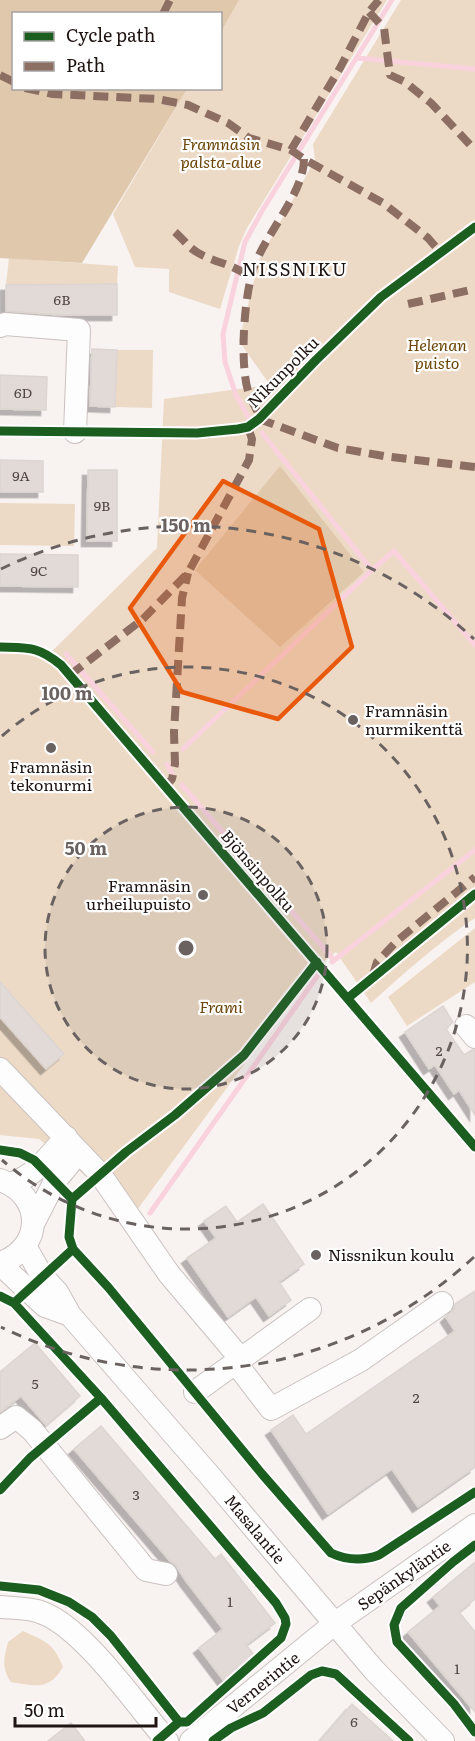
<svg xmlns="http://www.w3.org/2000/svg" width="475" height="1741" viewBox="0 0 475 1741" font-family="Literata,serif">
<defs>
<filter id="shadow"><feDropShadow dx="-5.5" dy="5.5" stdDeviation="0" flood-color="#0004"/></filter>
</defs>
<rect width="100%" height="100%" fill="#f8f2f0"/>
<!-- green -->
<path fill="#eddac6" d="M239,0h148l-140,228 -8,18 -19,63 -51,-17v-23l-34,-2 -22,-53 74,-125 33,-1 1,-56z
M401,0h74v918c-37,25 -71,55 -104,85l-35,-51 -21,16 -181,246 -95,-75 -39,-4v-484h27l19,6 111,-109 7,-149 106,-14 -31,-44 20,-81 56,-100 -2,-16z
M9,258l109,8 -1,18 -111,1z
M117,350h36l-1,58 -37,-1z
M0,503l75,1 -1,42 -74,-1z
M475,928v54l-68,44 -19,-29z
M23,1631c23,11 30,11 40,36 -14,24 -28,19 -52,15 -10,-15 -7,-24 -3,-40z"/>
<!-- forest -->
<path fill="#e0c8ac" d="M0,0h239l-18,32 -1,-18h-206v74l173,1 -105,174 -82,-5z
M280,466l84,106 -84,75 -85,-77z"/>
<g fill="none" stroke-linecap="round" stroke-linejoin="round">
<!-- stream -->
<path stroke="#f9d2de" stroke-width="5" d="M357,58l118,11
M249,418l-13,-23 -11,-33 -2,-28 22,-92 17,-31 130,-211
M262,433l110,137 22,-19 81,94
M66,654l87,98
M183,749l189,-179
M167,764l5,9
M182,785l152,175
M332,962l143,-112
M150,1213l168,-238"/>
</g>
<!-- building -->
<path fill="#e1dad6" stroke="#dcd5d1" stroke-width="1.5" filter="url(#shadow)" d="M117,284v31h-56l-55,-4v-26z
M92,349l25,1 -2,57 -25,-1z
M0,375l47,2 -1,33 -46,-1z
M0,460l43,1v31h-43z
M88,470h29v71h-30z
M0,554l78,1v32l-78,-1z
M0,982l64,72 -18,15 -46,-52z
M443,1006l10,16 -7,7 18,26 8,-5h3v65l-16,-25 -5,4 -19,-29 -6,4 -24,-37z
M263,1204l41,60 -25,18 12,18 -22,16 -13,-19 -28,20 -41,-59 29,-20 -12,-17 22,-15 11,16z
M475,1291v176l-57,40 -26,-38 -64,45 -57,-84 22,-15 13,19 149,-103 -9,-14 8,-8 1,-5z
M35,1343l45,53 -34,29 -25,-29 -21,16v-40z
M101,1426l114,133 6,-5 54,69 -29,22 9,11 -31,25 -25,-33 24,-19 -37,-48 -11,-17 -5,-3 -96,-112z
M475,1562v37l-16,13 16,20v80l-67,-80 32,-26 -7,-9z
M352,1704l41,37h-73z
M71,1723l14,18h-37z"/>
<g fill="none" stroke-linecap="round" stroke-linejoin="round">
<defs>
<path id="minor" d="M0,326l5,-2 74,6 -4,102
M466,1026l9,11
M0,1069l100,105 69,100 71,84
M0,1180c44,15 44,68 0,83
M11,1184c25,-9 37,-27 55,-47
M33,1224l22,-43 24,-29
M25,1246l17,30 15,16 13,23 140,161 164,194 69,71
M0,1264l45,42 25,9
M235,1362l36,47 90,-49 81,-57
M195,1392l115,-83
M0,1428l16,-11 16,13 114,140 20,4
M0,1607c12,1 25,1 37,4 43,11 100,95 130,130
M191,1741l143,-117 141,-99"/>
</defs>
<!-- minor casing -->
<use href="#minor" stroke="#c9c2c0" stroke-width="24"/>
<!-- minor -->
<use href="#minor" stroke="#fefdfd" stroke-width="22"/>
<!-- quiet -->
<path stroke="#8d6e63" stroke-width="8" stroke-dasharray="15 8" stroke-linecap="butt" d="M369,12l15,16 6,47 15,7 26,21 44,47
M163,14l7,-14
M0,75l14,7
M25,88l28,6 104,5 31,6 40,18 21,15 42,12 13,9 79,44 45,35 12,14
M291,150l49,-82 29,-56 10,-12
M304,159c0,34 -38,74 -50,108 -10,28 -15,99 -5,127 3,9 9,15 10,25l79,29 46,8 91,11
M175,232c12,11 14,17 29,24 17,8 34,10 47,23
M408,304l67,-15
M70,675l73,-56 45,-46 61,-113 3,-21 -4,-12
M165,787l7,-8 3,-15 -1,-32 8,-134 6,-25
M373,975l4,-13 21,-22 77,-63"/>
<defs>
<path id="cycleway" d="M0,431l197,2 41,-4 10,-2 11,-8 57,-59 65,-63 94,-70
M0,647c29,1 38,-1 61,18l414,482
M348,998l127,-104
M0,1150l20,3 14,7 38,39 -3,38 4,12 35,38 154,187 69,79c15,7 32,8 48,2l96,-63
M72,1199l54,-47 49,-37 69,-60 73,-93
M0,1296l14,7 59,-54
M14,1303l87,95 175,205 9,15 1,6 -5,14 -94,84h-8l-22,19
M0,1490l30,-32 71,-60
M475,1545l-22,17 -52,46 -7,17 3,17 57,62 21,28
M0,1586l39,4 30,12 23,15 19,19 68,86
M213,1741l18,-13 32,-15 48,-38 11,-4 14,3 73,67"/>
</defs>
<!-- cycleway casing -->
<use href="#cycleway" stroke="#fff" stroke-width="13"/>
<!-- cycleway -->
<use href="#cycleway" stroke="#1b5e20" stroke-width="9"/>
</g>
<!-- marked area -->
<path fill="#e8590c" fill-opacity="0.2" stroke="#e8590c" stroke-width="4.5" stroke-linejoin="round" d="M223,481l96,48 33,118 -74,72 -96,-27 -52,-84z"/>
<!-- distance rings -->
<circle cx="186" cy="948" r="141" fill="#6a6260" fill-opacity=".12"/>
<g fill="none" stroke="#6a6260" stroke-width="3" stroke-dasharray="10 8">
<circle cx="186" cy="948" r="141"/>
<path d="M2 736A281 281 0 1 1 2 1160"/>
<path d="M474 1257A422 422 0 0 1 1 1327M1 569A422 422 0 0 1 474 639"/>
</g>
<!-- markers -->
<g fill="#6a6260" stroke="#fff" stroke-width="2">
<circle cx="353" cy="720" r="6"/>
<circle cx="51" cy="748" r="6"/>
<circle cx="203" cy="895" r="6"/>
<circle cx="316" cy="1255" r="6"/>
</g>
<g text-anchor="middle" stroke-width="4.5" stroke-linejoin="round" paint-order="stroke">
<!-- number labels -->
<g font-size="14" fill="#514845">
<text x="62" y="305">6B</text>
<text x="23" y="398">6D</text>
<text x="21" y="481">9A</text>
<text x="102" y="511">9B</text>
<text x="39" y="576">9C</text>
<text x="439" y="1056">2</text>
<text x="35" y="1389">5</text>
<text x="416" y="1403">2</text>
<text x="136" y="1500">3</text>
<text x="230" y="1607">1</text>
<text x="457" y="1674">1</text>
<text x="354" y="1727">6</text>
</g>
<!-- park labels -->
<g font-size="16" font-style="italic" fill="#6c4508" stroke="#fff">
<text x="221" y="150">Framnäsin<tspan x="221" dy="18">palsta-alue</tspan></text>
<text x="437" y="351">Helenan<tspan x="437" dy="18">puisto</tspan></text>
<text x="221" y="1013">Frami</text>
</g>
<!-- street labels -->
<g font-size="16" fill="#1e1412" stroke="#fff">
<text transform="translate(283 372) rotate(-45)" y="6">Nikunpolku</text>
<text transform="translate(258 871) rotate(49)" y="6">Bjönsinpolku</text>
<text transform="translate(255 1529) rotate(50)" y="6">Masalantie</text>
<text transform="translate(404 1575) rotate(-35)" y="6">Sepänkyläntie</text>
<text transform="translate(263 1683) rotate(-39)" y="6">Vernerintie</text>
</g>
<!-- poi labels -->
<g font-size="16" fill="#1e1412" stroke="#fff" text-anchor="start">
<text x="365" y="717">Framnäsin<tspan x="365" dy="18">nurmikenttä</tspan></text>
<text x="51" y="773" text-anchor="middle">Framnäsin<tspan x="51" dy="18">tekonurmi</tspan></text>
<text x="191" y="892" text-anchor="end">Framnäsin<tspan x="191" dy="18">urheilupuisto</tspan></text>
<text x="328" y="1261">Nissnikun koulu</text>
</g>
<!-- neighbourhood labels -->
<g font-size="18" letter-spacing="1.5" fill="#1e1412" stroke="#fff">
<text x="295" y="276">NISSNIKU</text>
</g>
</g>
<circle cx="186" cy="948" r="9" fill="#6a6260" stroke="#fff" stroke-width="3"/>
<g font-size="18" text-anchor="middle" font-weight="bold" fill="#6a6260" stroke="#fff" stroke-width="4.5" stroke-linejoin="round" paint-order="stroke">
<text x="186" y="532">150 m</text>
<text x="67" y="700">100 m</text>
<text x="86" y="855">50 m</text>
</g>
<!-- legend -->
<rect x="12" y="12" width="210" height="78" fill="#ffffff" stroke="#a5a1a0" stroke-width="1.5"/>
<rect x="24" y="32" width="30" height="9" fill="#1b5e20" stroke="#a5a1a0" stroke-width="1.5"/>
<text x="66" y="42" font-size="18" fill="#1e1412">Cycle path</text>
<rect x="24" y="62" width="30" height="9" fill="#8d6e63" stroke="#a5a1a0" stroke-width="1.5"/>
<text x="66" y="72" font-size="18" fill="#1e1412">Path</text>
<!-- scale -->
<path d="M15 1717v9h141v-9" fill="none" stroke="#1e1412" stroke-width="3"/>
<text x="24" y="1717" font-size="18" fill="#1e1412" stroke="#ffffff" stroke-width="4.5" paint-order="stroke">50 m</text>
</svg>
